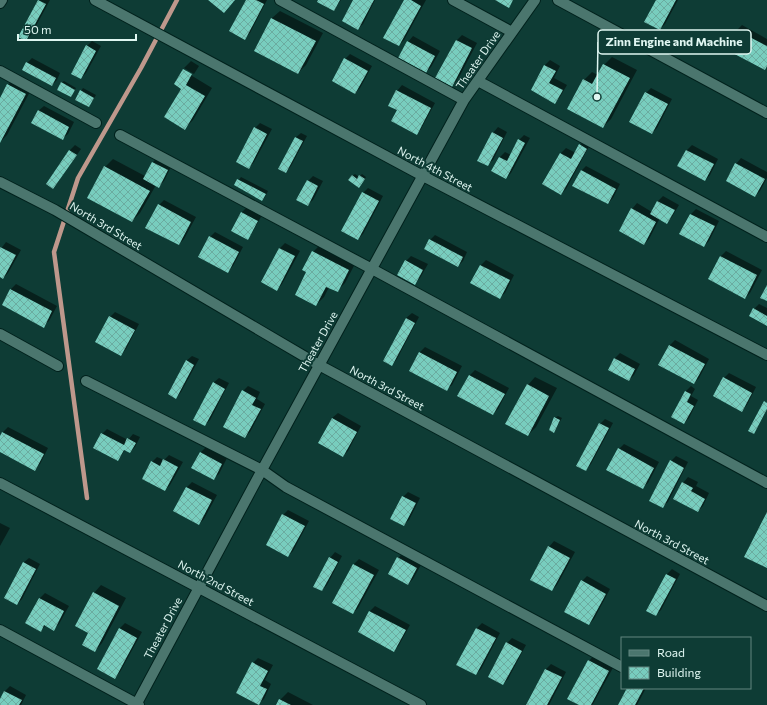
<svg xmlns="http://www.w3.org/2000/svg" width="767" height="705" viewBox="0 0 767 705" font-family="Commissioner,sans-serif">
<defs>
<pattern id="building-cross-hatch" width="8" height="8" patternUnits="userSpaceOnUse"><rect width="8" height="8" fill="#78cdbe"/><path d="M0 0l8 8M0 8l8-8" fill="none" stroke="#6baca0"/></pattern>
</defs>
<rect width="100%" height="100%" fill="#0e3c35"/>
<!-- shadow -->
<path fill="#0007" d="M39,0h11l-19,35 -5,5z
M247,0h20l-17,33 -6,6z
M319,0h22l-7,10z
M355,0h20l-12,24 -5,5z
M405,0h21l-22,40 -5,5z
M657,0h21l-13,24 -5,5z
M280,11l43,22 -17,32 -8,8 -43,-23 17,-32z
M742,25l25,14v27l-3,3 -27,-39z
M462,35l15,8 -20,38 -6,5 6,-46z
M413,36l27,15 -9,16 -5,5 -18,-30z
M92,41l9,5 -15,27 -5,5 6,-32z
M350,54l22,12 -12,22 -5,5 -10,-34z
M612,57l25,13 -26,49 -8,8 -19,-47 8,-8 6,3 6,-10z
M32,58l28,15 -3,7 -5,5 -25,-22z
M550,60l10,6 -6,12 13,7 -7,12 -5,5 -23,-12 13,-25z
M191,61l8,5 -5,8 -10,-6z
M184,68v3l28,17 -19,32 -8,8 -3,-40 -7,-4z
M16,77l17,9 -26,49 -7,7v-42l8,-15z
M64,81l12,7 -5,8 -10,-13z
M402,85l33,18 -14,26 -5,5 -18,-24 -9,-5 8,-14z
M83,88l13,7 -7,11 -8,-15z
M651,88l21,11 -15,29 -5,5 -6,-40z
M44,106l30,16 -6,12 -6,5 -24,-28z
M260,123l12,6 -18,33 -5,6 6,-40z
M498,127l9,5 -14,28 -6,5 6,-32z
M301,133l6,3 -16,30 -5,6 9,-34z
M524,135l6,3 -19,35 -5,5 -14,-8 8,-13 5,-5 6,3 8,-15z
M585,140l6,3 -25,46 -5,5 -17,-10 17,-31 5,-5 10,5 4,-8z
M75,145l6,4 -23,33 -5,5 -6,-4 23,-33z
M692,145l26,14 -8,16 -5,5 -26,-14 8,-16z
M158,157l14,8 -8,16 -5,5 -3,-1 -16,28 -8,8 -43,-24 16,-30 8,-8 32,17 8,-14z
M741,158l26,14v6l-7,13 -5,5 -28,-15 9,-17z
M586,166l34,18 -7,14 -5,5 -27,-32z
M355,174l4,3 3,-3 4,3 -5,7 -9,-8z
M313,176l10,5 -10,19 -6,5 1,-24z
M241,177l27,14 -3,6 -3,3 -27,-15z
M368,188l15,8 -20,38 -5,5 5,-46z
M663,196l16,9 -7,12 -5,5 -7,-4 -11,21 -5,5 -12,-35 5,-6 15,9 6,-11z
M164,200l32,17 -12,22 -5,5 -20,-39z
M247,207l15,8 -10,18 -5,6 -15,-8 10,-19z
M696,209l23,12 -10,20 -5,5 -23,-12 10,-20z
M215,232l28,15 -10,19 -5,5 -18,-34z
M435,235l32,17 -4,9 -5,5 -28,-26z
M6,242l15,8 -13,23 -5,5 -3,-2v-26z
M285,243l15,8 -18,33 -5,6 -15,-8 18,-34z
M321,244l35,18 -11,21 -8,8 -8,-4 -5,10 -8,8 -8,-33 -4,-2 9,-18z
M726,251l36,19 -12,23 -5,5 -36,-19 12,-23z
M411,256l17,8 -8,14 -5,5 -9,-22z
M486,260l28,15 -9,18 -6,5 -28,-15 10,-18z
M16,284l41,22 -8,15 -6,5 -40,-21 8,-16z
M759,304l8,4v17l-13,-16z
M115,312l24,12 -13,25 -5,6 -11,-38z
M412,313l7,4 -22,42 -5,6 14,-47z
M675,340l34,19 -10,19 -5,5 -35,-19 11,-19z
M425,347l37,19 -10,19 -6,5 -36,-19 10,-19z
M620,353l20,11 -6,11 -5,5 -20,-10 6,-12z
M192,356l7,3 -18,33 -5,6 10,-37z
M475,370l34,18 -11,21 -5,5 -34,-18 11,-21z
M729,373l27,14 -9,18 -5,5 -18,-32z
M535,377l22,11 -21,39 -8,8v-50z
M219,378l10,5 -19,37 -5,5 8,-42z
M248,386l12,6 -3,7 8,5 -15,28 -5,5 -2,-46z
M691,386l4,3 -4,7 7,4 -9,18 -5,5 2,-32z
M338,413l23,13 -13,25 -5,5 -11,-38z
M558,416l4,2 -8,14 1,-14z
M605,419l8,4 -22,41 -5,6 14,-46z
M8,427l40,21 -8,16 -6,5 -34,-18v-13l3,-6z
M107,429l21,11 5,-6 7,3 -5,10 -5,5 -5,-2 -7,10 -16,-26z
M624,444l35,18 -11,21 -6,5 -23,-39z
M206,447l21,11 -8,16 -6,5 -20,-11 8,-16z
M169,455l14,7 -13,23 -5,5 -13,-28 5,-5 7,3z
M676,456l12,6 -20,40 -6,5 9,-46z
M688,477l10,5 -2,4 13,7 -6,13 -5,5 -23,-13 8,-15z
M192,482l25,13 -13,24 -5,5 -24,-13 12,-24z
M408,492l12,6 -11,22 -6,5v-28z
M288,510l21,11 -16,30 -5,5 -5,-41z
M0,523l10,5 -10,18z
M554,541l21,11 -18,33 -5,5 -3,-43z
M335,552l7,4 -15,29 -5,5 8,-32z
M403,553l19,10 -9,16 -5,5 -10,-26z
M29,558l11,6 -18,35 -5,5 6,-41z
M359,559l20,11 -21,38 -5,5 -20,-10 21,-39z
M672,569l8,5 -19,36 -5,5 10,-40z
M587,576l23,13 -16,30 -5,5 -7,-43z
M101,585l25,13 -24,45 -7,8 -6,-18 5,-40z
M45,593l24,13 -10,18 -5,5 -8,-4 -5,5 -1,-32z
M375,606l35,19 -11,20 -5,6 -35,-19 11,-21z
M125,623l17,9 -22,40 -5,5 4,-48z
M482,623l18,10 -19,36 -5,5 -18,-9 19,-37z
M512,638l14,7 -18,34 -5,5 4,-41z
M594,655l20,11 -21,38 -1,1h-11l8,-44z
M258,658l15,7 -8,15 6,4 -7,15 -6,5 -5,-41z
M551,664l15,8 -17,33h-22l19,-36z
M10,686l16,9 -5,10h-21v-4l5,-10z
M628,688h18l-9,17h-18z
M288,692l25,13h-36l3,-5z"/>
<g fill="none" stroke-linecap="round" stroke-linejoin="round">
<!-- stream -->
<path stroke="#be988c" stroke-width="4.5" d="M87,498l-33,-246 24,-74 63,-110 36,-68"/>
</g>
<!-- building -->
<path fill="url(#building-cross-hatch)" d="M38,0l8,4 -20,37 -8,-4z
M208,0h27l-11,13z
M246,0h10l8,4 -19,36 -16,-9z
M318,0h22l-6,11 -17,-9z
M353,0h21l-16,30 -16,-9z
M404,0h7l10,6 -22,40 -16,-8z
M495,0h18l-4,8z
M656,0h20l-16,30 -16,-8z
M271,18l45,23 -18,33 -44,-23z
M736,30l31,16v20l-2,4 -40,-21z
M456,40l16,8 -20,39 -17,-9z
M407,41l28,15 -9,17 -28,-15z
M86,45l10,6 -15,28 -10,-5z
M344,58l24,13 -13,23 -23,-13z
M26,62l30,16 -4,8 -30,-16z
M603,64l27,14 -27,50 -36,-19 16,-30 9,5z
M544,65l12,6 -7,12 14,7 -8,14 -24,-14z
M183,69l9,5 -6,11 19,11 -20,34 -21,-13 17,-28 -7,-5z
M61,82l14,8 -4,7 -14,-7z
M7,84l19,10 -26,49v-45z
M80,90l14,8 -5,9 -14,-7z
M396,90l35,18 -14,27 -26,-14 6,-11 -9,-4z
M645,92l23,12 -16,30 -23,-12z
M38,110l31,17 -6,13 -32,-17z
M254,127l13,7 -18,35 -13,-7z
M492,132l11,6 -15,28 -11,-5z
M295,137l8,4 -17,32 -8,-4z
M518,139l7,4 -19,36 -15,-8 8,-14 8,4z
M579,144l8,5 -26,46 -19,-11 18,-31 11,6z
M69,150l8,5 -24,34 -7,-5z
M686,150l28,14 -9,17 -28,-15z
M152,162l16,8 -9,18 -16,-9z
M735,163l30,16 -10,18 -29,-16z
M104,166l46,25 -18,31 -45,-24z
M581,170l35,19 -8,15 -36,-18z
M352,175l5,4 2,-4 6,4 -6,9 -11,-8z
M237,179l29,15 -4,7 -28,-16z
M307,180l11,6 -10,20 -12,-6z
M362,192l17,9 -21,39 -17,-9z
M657,201l18,9 -8,14 -17,-10z
M158,204l33,18 -12,23 -34,-17z
M631,208l25,14 -12,23 -25,-14z
M241,212l17,9 -10,19 -17,-9z
M690,214l25,12 -11,21 -25,-13z
M209,236l30,16 -11,21 -30,-16z
M429,239l34,18 -5,10 -34,-18z
M0,247l16,8 -13,24 -3,-2z
M279,248l16,8 -18,35 -16,-9z
M312,251l37,19 -11,22 -12,-5 -10,19 -21,-11 11,-23 -4,-2z
M720,256l37,19 -12,24 -37,-20z
M405,260l18,10 -8,15 -18,-10z
M480,265l30,15 -10,19 -30,-16z
M767,285v16l-7,-3z
M10,289l42,22 -8,17 -42,-23z
M753,308l14,8v10l-18,-10z
M109,316l26,14 -14,26 -26,-14z
M406,318l9,5 -23,43 -9,-5z
M669,345l36,19 -11,20 -36,-19z
M419,352l38,20 -10,19 -38,-20z
M614,358l21,11 -6,12 -21,-11z
M186,360l8,5 -18,34 -8,-5z
M469,375l36,19 -12,21 -36,-19z
M723,377l29,16 -10,19 -29,-16z
M213,382l12,7 -20,37 -12,-6z
M527,384l22,12 -21,40 -23,-12z
M242,390l14,8 -4,7 9,4 -16,29 -22,-11z
M685,391l6,3 -4,8 7,4 -10,18 -13,-7z
M764,401l3,2v6l-13,25 -6,-3z
M554,417l6,3 -6,13 -5,-3z
M332,418l25,14 -14,25 -25,-14z
M599,423l10,5 -23,43 -10,-5z
M2,432l42,22 -9,17 -35,-19v-16z
M101,433l23,12 3,-7 9,5 -6,10 -6,-3 -6,11 -25,-13z
M618,448l36,20 -11,21 -37,-19z
M200,452l22,12 -8,16 -23,-12z
M163,459l15,8 -13,24 -23,-12 9,-18 9,5z
M670,460l14,8 -21,40 -14,-7z
M682,482l11,6 -2,3 14,8 -7,13 -25,-13z
M186,487l26,13 -13,25 -26,-14z
M402,496l14,7 -12,23 -14,-7z
M767,512v56l-23,-11z
M282,514l23,12 -17,31 -22,-12z
M548,546l22,12 -18,33 -22,-11z
M329,557l9,5 -16,29 -9,-4z
M397,557l20,11 -9,17 -20,-11z
M23,562l13,7 -19,36 -13,-7z
M353,564l21,11 -21,39 -21,-11z
M666,574l10,5 -20,37 -10,-5z
M581,580l25,14 -17,31 -25,-13z
M93,592l26,14 -24,46 -13,-7 6,-12 -13,-7z
M39,598l25,13 -10,20 -10,-6 -3,7 -16,-9z
M369,611l37,19 -12,22 -36,-20z
M119,628l18,10 -22,41 -18,-10z
M476,628l20,10 -20,37 -20,-10z
M506,642l16,9 -19,34 -15,-8z
M588,660l21,11 -18,34h-12l-12,-6z
M252,662l16,9 -8,15 7,3 -8,16 -23,-12z
M545,669l17,8 -15,28h-21z
M627,688h17l-9,17h-17z
M4,691l18,9 -3,5h-19v-6z
M279,699l12,6h-15z"/>
<g fill="none" stroke-linecap="round" stroke-linejoin="round">
<defs>
<path id="minor" d="M95,0l328,176 344,179
M280,0l184,100
M453,0l59,32
M558,0l209,113
M0,3l2,-3
M0,71l96,52
M478,81l289,156
M120,135l252,134 395,214
M0,182l55,28 264,155 448,241
M0,334l58,32
M86,381l176,89 24,17 336,180
M0,483l421,222
M0,630l139,75
M136,705l126,-235 202,-370 71,-100"/>
</defs>
<!-- minor casing -->
<use href="#minor" stroke="#00211c" stroke-width="12"/>
<!-- minor -->
<use href="#minor" stroke="#4b766e" stroke-width="10"/>
</g>
<g text-anchor="middle" stroke-width="4" stroke-linejoin="round" paint-order="stroke">
<!-- street labels -->
<g font-size="11" fill="#dff6f1" stroke="#0e3c35">
<text transform="translate(478 60) rotate(-55)" y="4">Theater Drive</text>
<text transform="translate(435 169) rotate(28)" y="4">North 4th Street</text>
<text transform="translate(106 226) rotate(31)" y="4">North 3rd Street</text>
<text transform="translate(318 342) rotate(-61)" y="4">Theater Drive</text>
<text transform="translate(387 388) rotate(28)" y="4">North 3rd Street</text>
<text transform="translate(672 542) rotate(28)" y="4">North 3rd Street</text>
<text transform="translate(216 583) rotate(28)" y="4">North 2nd Street</text>
<text transform="translate(163 628) rotate(-62)" y="4">Theater Drive</text>
</g>
</g>
<!-- callouts -->
<path fill="none" stroke="#dff6f1" stroke-width="1.5" d="M597 97L598 42"/>
<circle fill="#dff6f1" stroke="#0e3c35" stroke-width="1.5" cx="597" cy="97" r="4"/>
<rect fill="#0e3c35" stroke="#dff6f1" stroke-width="1.5" x="598" y="30" width="153" height="24" rx="4"/>
<g font-size="12" text-anchor="middle" font-weight="bold" fill="#dff6f1">
<text x="674" y="46">Zinn Engine and Machine</text>
</g>
<!-- legend -->
<rect x="621" y="637" width="130" height="52" fill="#0e3c35" stroke="#628680"/>
<rect x="629" y="650" width="20" height="6" fill="#4b766e" stroke="#628680"/>
<text x="657" y="657" font-size="12" fill="#dff6f1">Road</text>
<rect x="629" y="667" width="20" height="12" fill="url(#building-cross-hatch)" stroke="#628680"/>
<text x="657" y="677" font-size="12" fill="#dff6f1">Building</text>
<!-- scale -->
<path d="M18 34v6h118v-6" fill="none" stroke="#dff6f1" stroke-width="2"/>
<text x="24" y="34" font-size="12" fill="#dff6f1" stroke="#0e3c35" stroke-width="3" paint-order="stroke">50 m</text>
</svg>
